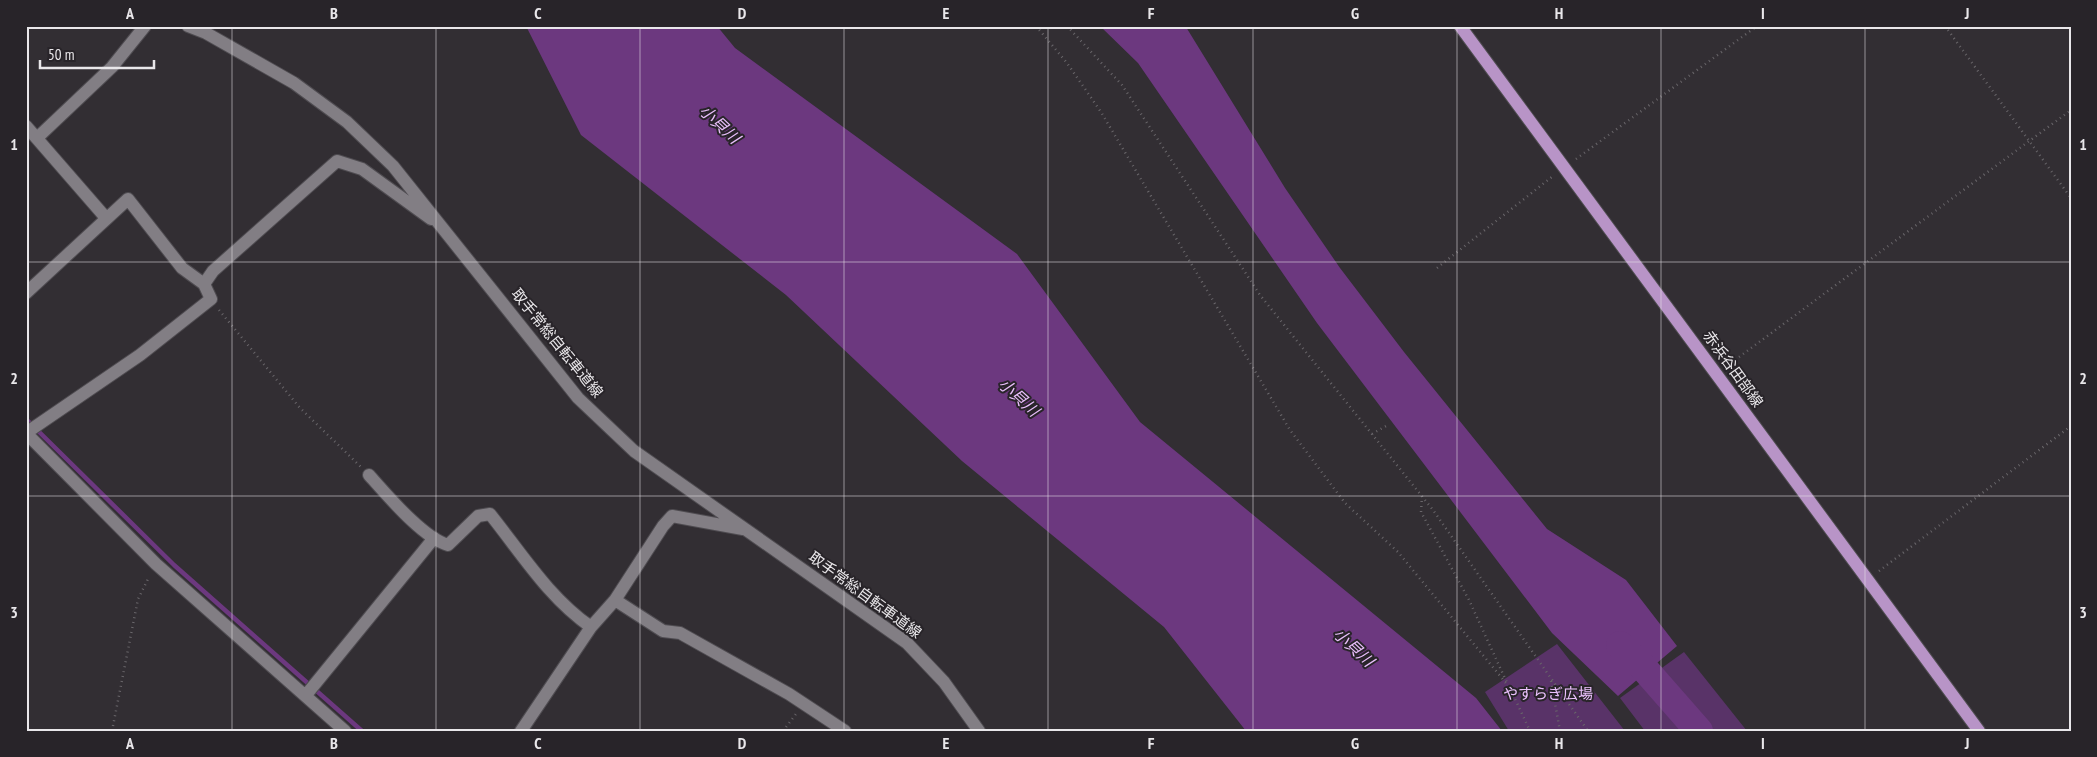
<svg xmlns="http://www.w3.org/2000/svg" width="2097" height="757" viewBox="0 0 2097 757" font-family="'PT Sans Narrow','Noto Sans JP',sans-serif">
<rect width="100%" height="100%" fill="#322e33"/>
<!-- green -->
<path fill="#593368" d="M1557,644l68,87h-116l-24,-39z
M1684,652l63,79h-102l-25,-33z"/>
<!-- water -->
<path fill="#6c387f" d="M526,26h191l18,22 282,206 123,168 336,276 26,33h-256l-82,-104 -202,-166 -176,-166 -205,-160z
M1100,26l86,1 99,161 55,80 64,84 143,177 79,51 51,66 -59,50 -66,-63 -235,-310 -179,-260z"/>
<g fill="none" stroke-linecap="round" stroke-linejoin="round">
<!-- stream -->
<path stroke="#6c387f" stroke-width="4.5" d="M26,419l148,146 188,166"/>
<!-- river -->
<path stroke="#6c387f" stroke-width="28" d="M1620,645l22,21 57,65"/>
<defs>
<path id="minor" d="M188,26l18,7 88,50 53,39 46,44 185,232 56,53 273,192 37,39 35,49
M26,126l80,92
M37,138l75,-71 33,-41
M204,284l9,-13 124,-110 25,8 69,50
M26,293l102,-94 54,69 22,16 7,15 -71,56 -114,78
M26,433l130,131 189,167
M369,475c18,20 54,63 79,70l30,-29 12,-2c32,40 59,84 101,113
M615,600l48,31 17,2 109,61 56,37
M306,695l128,-157
M521,731l70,-104 24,-27 48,-74 9,-10 71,13"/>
<path id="major" d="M1460,26l519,705"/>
</defs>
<!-- minor casing -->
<use href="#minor" stroke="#4f4c51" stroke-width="14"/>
<!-- major casing -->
<use href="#major" stroke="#4f4c51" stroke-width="14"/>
<!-- path -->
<path stroke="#69666a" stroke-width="2.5" stroke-dasharray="1 4" stroke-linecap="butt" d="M1036,26l31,37 34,49 189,318 55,73 53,49 112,136 20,43
M1067,26l55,59 138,210 173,215 155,221
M1945,26l126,172
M1576,159l181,-133
M1437,268l116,-92
M219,310l81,98 61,59
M1727,366l344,-256
M1372,434l14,-8
M1422,496l-1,16 48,88 39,85
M1879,571l192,-145
M1551,681l9,50
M112,731l26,-132 11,-22
M783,731l13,-17"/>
<!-- minor -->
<use href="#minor" stroke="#827e84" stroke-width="12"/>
<!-- major -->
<use href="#major" stroke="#b894c7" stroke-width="12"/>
</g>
<!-- grid -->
<path fill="none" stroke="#e9e7ea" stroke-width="1" stroke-opacity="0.55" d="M232,26v705M436,26v705M640,26v705M844,26v705M1048,26v705M1253,26v705M1457,26v705M1661,26v705M1865,26v705M26,262h2045M26,496h2045"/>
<g text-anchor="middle" stroke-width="4" stroke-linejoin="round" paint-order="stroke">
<!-- street labels -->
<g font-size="15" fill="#e9e7ea" stroke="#282429">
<text transform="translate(557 343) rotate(51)" y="5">取手常総自転車道線</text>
<text transform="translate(1733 369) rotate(54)" y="5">赤浜谷田部線</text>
<text transform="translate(865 595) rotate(36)" y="5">取手常総自転車道線</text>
</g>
<!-- park labels -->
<g font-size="15" fill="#ebc1fd" stroke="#282429">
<text x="1548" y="699">やすらぎ広場</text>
</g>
<!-- water labels -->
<g font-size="16" font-style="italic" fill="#e9bffb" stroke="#282429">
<text transform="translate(720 124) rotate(43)" y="6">小貝川</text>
<text transform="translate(1019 397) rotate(42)" y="6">小貝川</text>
<text transform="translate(1354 647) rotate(43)" y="6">小貝川</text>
</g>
</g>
<!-- border -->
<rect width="2097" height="757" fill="none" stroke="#282429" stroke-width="55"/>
<!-- scale -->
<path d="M40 60v8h114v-8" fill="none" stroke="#e9e7ea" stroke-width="2.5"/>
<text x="48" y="60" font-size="15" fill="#e9e7ea" stroke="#282429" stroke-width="4" paint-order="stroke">50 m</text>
<rect x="28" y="28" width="2042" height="702" fill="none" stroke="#e9e7ea" stroke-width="2"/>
<g font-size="16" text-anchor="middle" font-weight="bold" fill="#e9e7ea">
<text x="130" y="19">A</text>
<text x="334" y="19">B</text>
<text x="538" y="19">C</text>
<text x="742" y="19">D</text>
<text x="946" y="19">E</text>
<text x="1151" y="19">F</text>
<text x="1355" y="19">G</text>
<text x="1559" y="19">H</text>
<text x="1763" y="19">I</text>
<text x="1967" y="19">J</text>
<text x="14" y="150">1</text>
<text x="2083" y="150">1</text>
<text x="14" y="384">2</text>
<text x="2083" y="384">2</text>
<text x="14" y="618">3</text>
<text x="2083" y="618">3</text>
<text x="130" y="749">A</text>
<text x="334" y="749">B</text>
<text x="538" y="749">C</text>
<text x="742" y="749">D</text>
<text x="946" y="749">E</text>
<text x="1151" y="749">F</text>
<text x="1355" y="749">G</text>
<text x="1559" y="749">H</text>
<text x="1763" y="749">I</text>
<text x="1967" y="749">J</text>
</g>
</svg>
